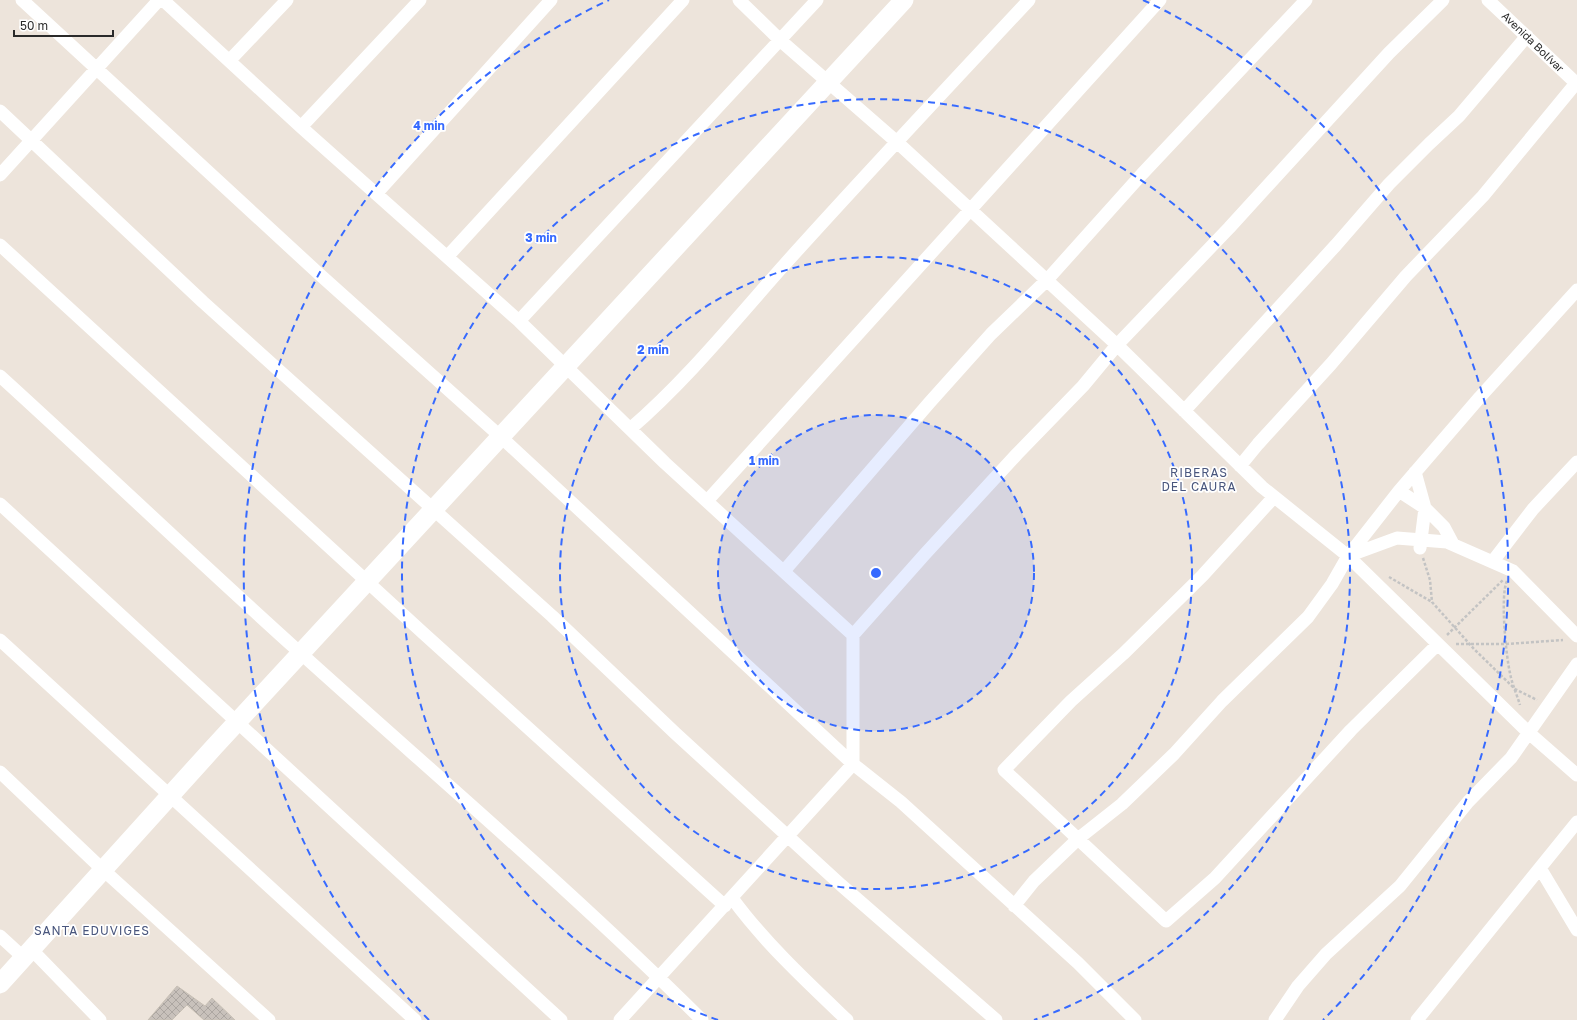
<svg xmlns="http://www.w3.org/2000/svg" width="1577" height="1020" viewBox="0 0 1577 1020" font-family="'Golos Text',sans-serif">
<defs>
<pattern id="building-cross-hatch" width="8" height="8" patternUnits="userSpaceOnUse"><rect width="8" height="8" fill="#c8c1bb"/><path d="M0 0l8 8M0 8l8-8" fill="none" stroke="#aca6a1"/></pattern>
</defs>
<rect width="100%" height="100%" fill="#ede4db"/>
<!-- building -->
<path fill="url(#building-cross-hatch)" stroke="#c8c0b5" d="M177,986l28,20 7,-8 23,22h-31l-17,-15 -15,15h-24z"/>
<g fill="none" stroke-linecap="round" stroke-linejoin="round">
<!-- path -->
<path stroke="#c3c3c3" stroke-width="2.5" stroke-dasharray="3 2" stroke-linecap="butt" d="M1423,558l7,22 2,22 42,47 41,40 22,11
M1389,577l43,25
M1507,581c-7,14 -1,75 3,92 2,11 7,22 10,32
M1447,635l56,-55
M1456,644h51l56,-4"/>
<!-- street -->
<path stroke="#fff" stroke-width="13" d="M22,0l296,273 183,164 352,327 48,38 177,161 57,57
M163,0l138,127 218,194 146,142 188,172v129l-233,256
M739,0l42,41 117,102 219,202 145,142 86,69 49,-18 50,4 66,29 64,65
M1488,0l89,84
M230,60l57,-60
M0,111l203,191 349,314 123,117 166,152 155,135
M301,127l119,-127
M0,175l159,-175
M376,194l175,-194
M0,245l422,387 303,274
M447,257l236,-257
M519,321l298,-321
M0,376c99,90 196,183 296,273 136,123 276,242 406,371
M1184,411l152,-166 53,-61 40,-40 30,-28 68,-80
M630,429c57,-49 105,-109 155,-165 80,-89 162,-176 244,-264
M1240,466l18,-22 73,-80 75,-88 77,-80 94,-114
M1415,472l10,36 -5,40
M1399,491l26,17 19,19 9,17
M1274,497l-71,78 -80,79 -52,47 -67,69 162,151 49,-43 136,-148 87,-86
M707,501l453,-501
M0,504l561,516
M1348,556l181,177 48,42
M1493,561l40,-52 44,-47
M784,571l146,-169 61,-68 56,-54 95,-106 164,-174
M853,635l72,-81 92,-100 66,-68 34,-41 112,-117 160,-175 54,-53
M0,640l415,380
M0,772l100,95 169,153
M1540,868l37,62
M732,898c33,45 75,84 115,122
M1014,906l20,-25 45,-43 43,-34 52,-50 48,-53 86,-84 24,-33 16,-28 51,-65 81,-94 97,-107
M0,936l24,22
M31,949l69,71
M1275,1020l23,-34 28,-32 74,-68 68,-84 43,-44 66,-94
M1417,1020l160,-198"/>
<!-- secondary -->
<path stroke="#fff" stroke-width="19" d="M0,984l214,-237 690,-747"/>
</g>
<!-- distance rings -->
<circle cx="876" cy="573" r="158" fill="#366aff" fill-opacity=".12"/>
<g fill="none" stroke="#366aff" stroke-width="2" stroke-dasharray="7 5">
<circle cx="876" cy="573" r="158"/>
<circle cx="876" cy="573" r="316"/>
<path d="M718 1020A474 474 0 1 1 1034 1020"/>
<path d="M429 1020A632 632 0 0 1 609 0M1143 0A632 632 0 0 1 1323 1020"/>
</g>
<g text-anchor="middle" stroke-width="3.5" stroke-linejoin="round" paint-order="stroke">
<!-- street labels -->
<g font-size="11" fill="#2a2a2a" stroke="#fff">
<text transform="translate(1533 42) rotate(44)" y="4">Avenida Bolívar</text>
</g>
<!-- neighbourhood labels -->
<g font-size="12" letter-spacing="1" fill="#49567d" stroke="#fff">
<text x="1199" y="477">RIBERAS<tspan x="1199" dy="14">DEL CAURA</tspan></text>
<text x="92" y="935">SANTA EDUVIGES</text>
</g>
</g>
<circle cx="876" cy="573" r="6" fill="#366aff" stroke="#fff" stroke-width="2"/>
<g font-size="12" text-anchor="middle" font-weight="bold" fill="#366aff" stroke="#fff" stroke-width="3.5" stroke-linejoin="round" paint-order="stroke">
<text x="429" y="130">4 min</text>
<text x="541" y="242">3 min</text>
<text x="653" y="354">2 min</text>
<text x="764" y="465">1 min</text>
</g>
<!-- scale -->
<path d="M14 30v6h99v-6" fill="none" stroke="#2a2a2a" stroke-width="2"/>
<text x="20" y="30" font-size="12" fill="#2a2a2a" stroke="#ffffff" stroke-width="3" paint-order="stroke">50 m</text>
</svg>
